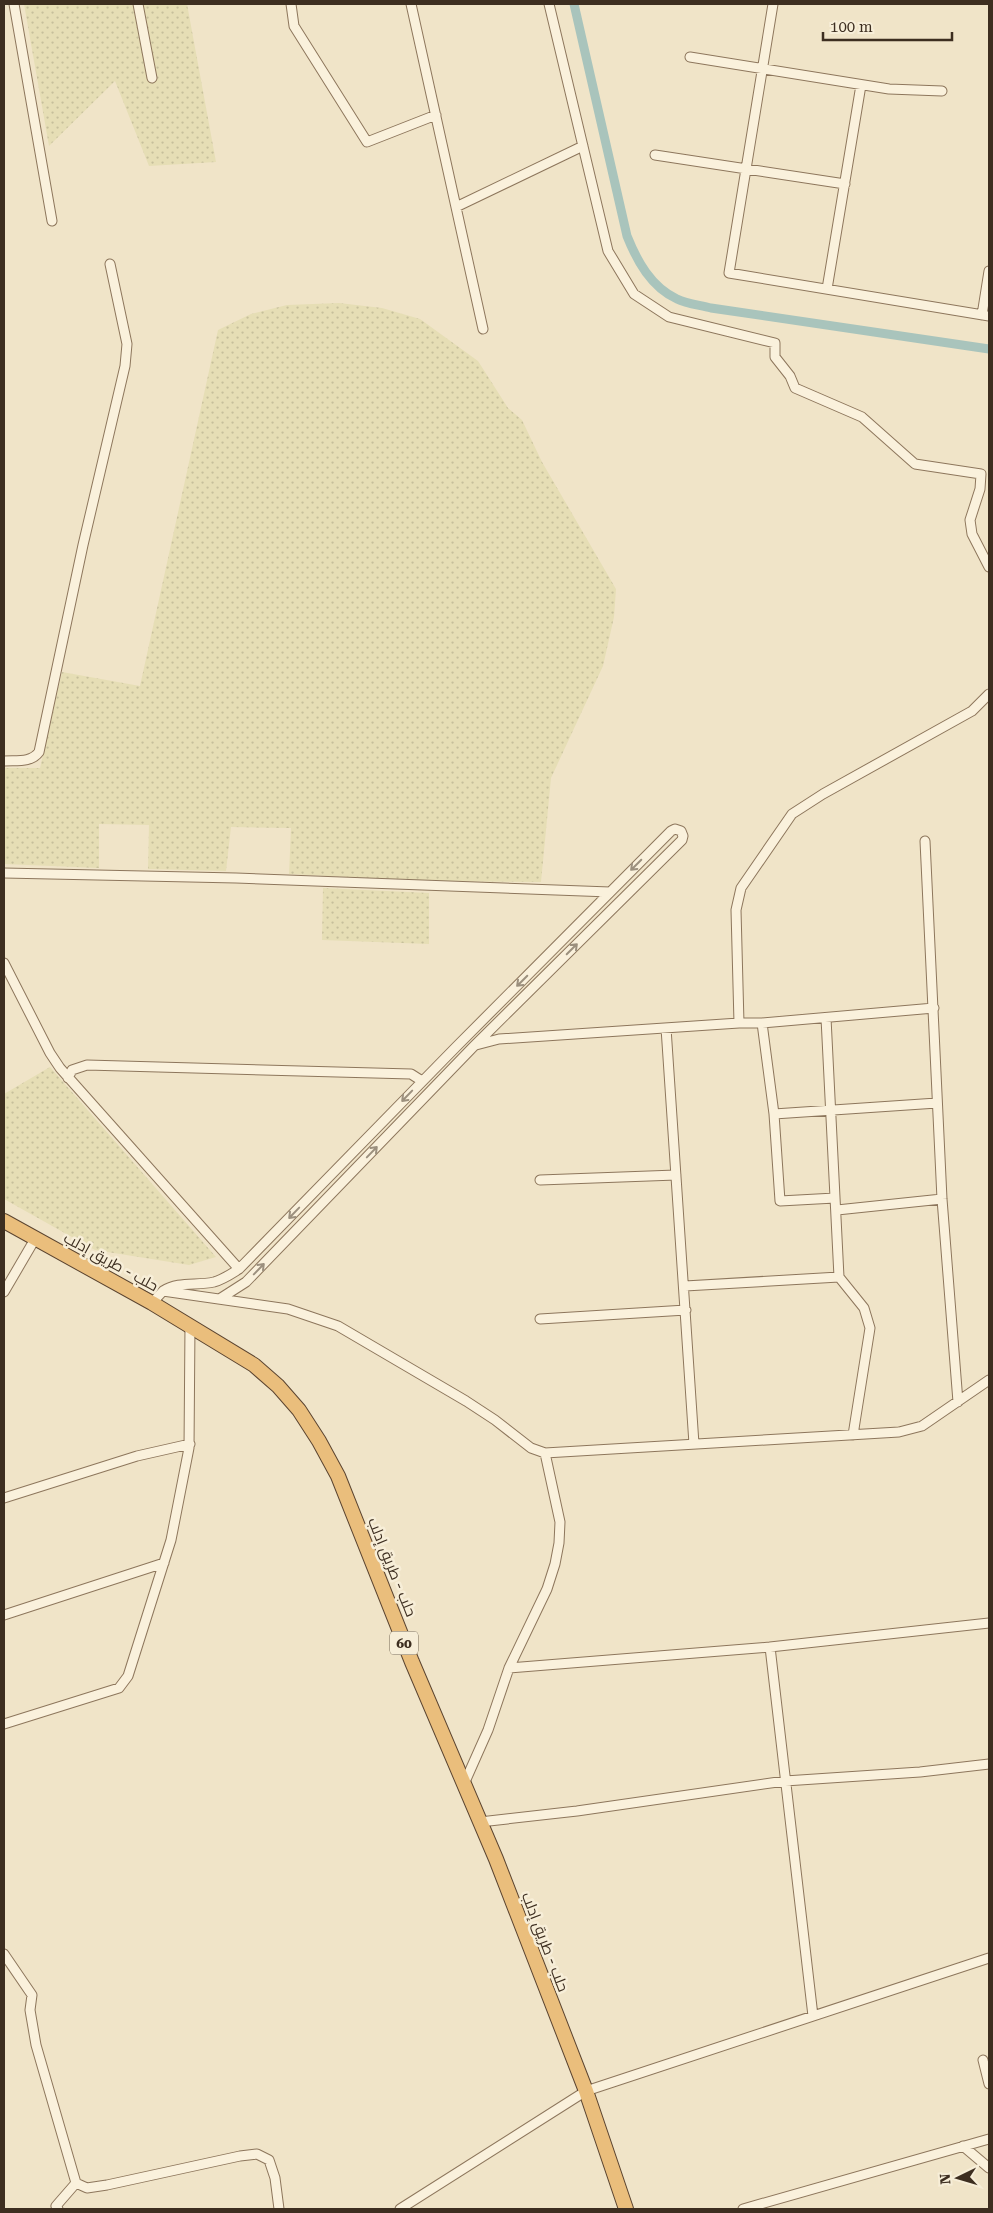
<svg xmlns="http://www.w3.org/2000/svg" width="993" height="2213" viewBox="0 0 993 2213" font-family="'Roboto Serif',Cairo,serif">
<defs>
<pattern id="farmland-dots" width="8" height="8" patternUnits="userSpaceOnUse" patternTransform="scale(1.25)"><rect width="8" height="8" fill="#e6deb5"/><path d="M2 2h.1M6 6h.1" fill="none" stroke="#c6bf9b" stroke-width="1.8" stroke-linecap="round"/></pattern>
</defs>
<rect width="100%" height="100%" fill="#f0e4c8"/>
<!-- farmland -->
<path fill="url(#farmland-dots)" d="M24,4h163l29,158 -67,4 -34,-85 -66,65z
M339,303l43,5 38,11 58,42 30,47 14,12 20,42 74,127 -2,28 -11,49 -52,112 -10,104 -117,-1 -135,-7 2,-46 -60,-1 -5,44 -78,-2 1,-44 -50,-1v44l-95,-4v-96h36l22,-96 78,14 78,-356 33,-16 36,-9z
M323,888l106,5v51l-107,-4z
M50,1067l166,190 -27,8 -94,-15 -91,-51v-105z"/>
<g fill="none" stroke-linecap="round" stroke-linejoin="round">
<!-- canal -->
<path stroke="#a9c4bc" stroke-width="9" d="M574,4l53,232c10,25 24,51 50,63 10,5 23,6 34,9l278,41"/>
<defs>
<path id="minor" d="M14,4l38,217
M138,4l14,74
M291,4l3,22 73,116 69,-27
M411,4l72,325
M549,4l59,247 26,43 35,23 106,26v14l15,19 5,12 67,29 53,47 66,10 -1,15 -10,31 2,14 17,33
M773,4l-44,269 260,43
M690,57l199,32 53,2
M655,155l190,29
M456,207l127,-61
M827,289l34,-204
M982,315l7,-44
M4,761c12,-1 27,2 35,-9l44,-207 42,-179 2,-22 -17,-80
M925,841l17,358 16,203
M4,873l232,5 374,14
M4,963l46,90 10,15 179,201
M826,1018l13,259 25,31 6,20 -17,107
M739,1023l-3,-113 5,-22 51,-74 31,-20 149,-83 17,-17
M762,1023l12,91 6,87 55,-3
M666,1028l28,416
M476,1045l23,-6 240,-16h23l172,-15
M68,1078l4,-8 15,-5 324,9 11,7
M774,1114l163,-11
M540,1180l136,-5
M837,1210l105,-11
M685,1286l154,-9
M163,1291c16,-10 33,-5 51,-9 10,-3 17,-8 25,-13l217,-222 215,-216 4,-2 6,2 2,5 -1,4 -208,206 -228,236 -25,16
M4,1292l31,-53
M152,1303l11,-12 125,18 50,17 128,75 29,19 36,28 14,5 15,69 -1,21 -4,21 -8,25 -38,79 -21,62 -24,54
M540,1319l146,-9
M545,1453l354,-21 23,-6 67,-46
M4,1498l133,-42 53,-12
M4,1615l160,-52
M770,1647l43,369
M509,1668l261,-21 219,-24
M4,1724l115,-36 9,-12 43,-136 18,-92 1,-123
M480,1822l97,-11 208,-30 135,-9 69,-8
M4,1954l28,41 -2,15 6,35 40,138 -20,23 2,3
M983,2060l6,24
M963,2146l26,22
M76,2183l11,5 20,-3 133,-29 17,-2 12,6 6,18 4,31
M400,2209l186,-118 403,-133
M743,2209l246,-70"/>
<path id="trunk" d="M4,1221l148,82 102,62 24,21 21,24 20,31 19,35 74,186 84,197 90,232 40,118"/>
</defs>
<!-- minor casing -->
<use href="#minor" stroke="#8d765c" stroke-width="11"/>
<!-- trunk casing -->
<use href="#trunk" stroke="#5b4430" stroke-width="16"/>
<!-- minor -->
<use href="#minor" stroke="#faf1dc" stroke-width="9"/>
<!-- trunk -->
<use href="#trunk" stroke="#eabe7c" stroke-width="14"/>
</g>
<!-- one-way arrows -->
<defs><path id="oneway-shaft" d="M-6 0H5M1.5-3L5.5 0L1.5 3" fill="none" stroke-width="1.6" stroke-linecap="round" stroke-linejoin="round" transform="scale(1.25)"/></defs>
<g stroke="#9c907e">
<use href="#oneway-shaft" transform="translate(636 865) rotate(135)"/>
<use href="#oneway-shaft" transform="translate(572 949) rotate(-45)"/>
<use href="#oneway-shaft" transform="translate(522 981) rotate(135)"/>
<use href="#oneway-shaft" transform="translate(407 1096) rotate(134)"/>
<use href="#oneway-shaft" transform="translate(372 1152) rotate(-46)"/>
<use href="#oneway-shaft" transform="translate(294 1213) rotate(134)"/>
<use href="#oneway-shaft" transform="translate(259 1269) rotate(-46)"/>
</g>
<g text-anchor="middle" stroke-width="5" stroke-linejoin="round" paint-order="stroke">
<!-- shield labels -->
<rect fill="#f7eed8" stroke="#756857" stroke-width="1" x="390" y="1631.5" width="28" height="23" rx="4"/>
<g font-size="14" font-weight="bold" fill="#3d2e20">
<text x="404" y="1648">60</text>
</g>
<!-- street labels -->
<g font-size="15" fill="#3d2e20" stroke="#f7eed8">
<text transform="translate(111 1262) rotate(29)" y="5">حلب - طريق إدلب</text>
<text transform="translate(392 1567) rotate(68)" y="5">حلب - طريق إدلب</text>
<text transform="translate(545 1942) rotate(69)" y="5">حلب - طريق إدلب</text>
</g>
</g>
<!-- border -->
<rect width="993" height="2213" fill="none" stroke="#3d2e20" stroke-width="10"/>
<!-- north arrow -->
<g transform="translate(958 2178) rotate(265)" stroke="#f7eed8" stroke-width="4" paint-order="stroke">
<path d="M0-4L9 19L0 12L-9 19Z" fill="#3d2e20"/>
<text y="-8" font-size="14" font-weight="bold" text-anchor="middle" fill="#3d2e20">N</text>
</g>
<!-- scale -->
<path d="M823 32v8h129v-8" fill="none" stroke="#3d2e20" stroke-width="2.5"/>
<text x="830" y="32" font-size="15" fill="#3d2e20" stroke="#f7eed8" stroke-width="4" paint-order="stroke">100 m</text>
</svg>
